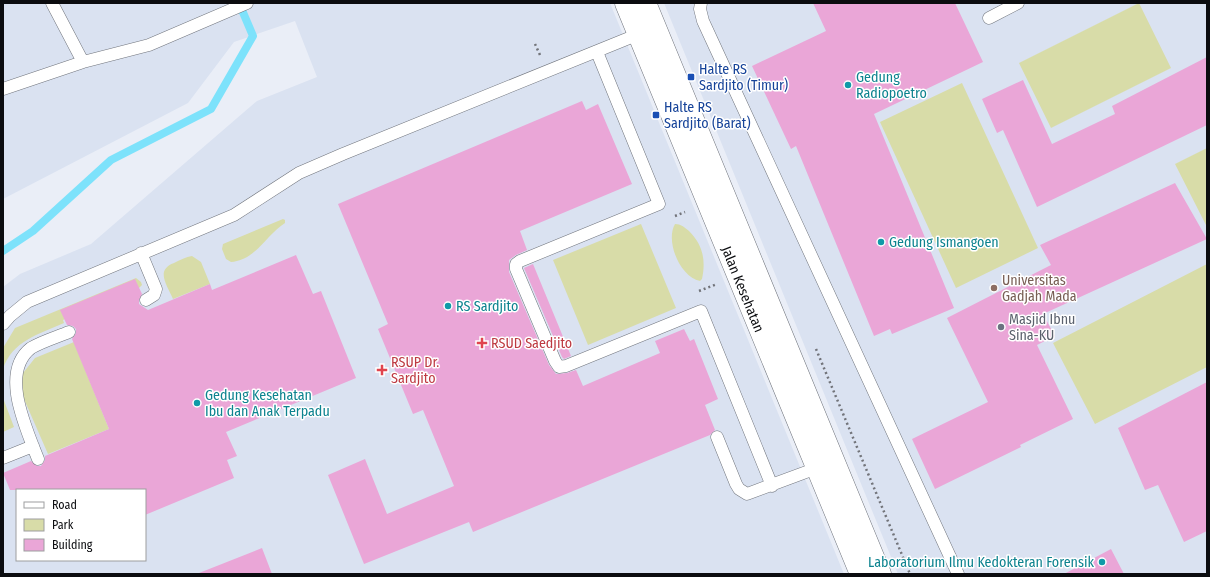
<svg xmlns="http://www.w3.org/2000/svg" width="1210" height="577" viewBox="0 0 1210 577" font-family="'Fira Sans Condensed',sans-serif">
<rect width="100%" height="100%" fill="#eaeef7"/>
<!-- built -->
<path fill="#dae2f1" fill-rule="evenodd" d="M3,3h607l234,571h-841v-287l17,-13 71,-30 166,-143 60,-24 -22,-56 -61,21 -46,61 -185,96zM17,490h128v70h-128z
M664,3h543v571h-309z"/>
<!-- green -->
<path fill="#d8dca8" d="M1139,3l32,65 -120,60 -32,-65z
M962,83l76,165 -82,40 -76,-166z
M1207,148v79l-32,-63z
M283,219l2,1v3c-20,13 -29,37 -54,39l-5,-3 -4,-10 1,-5z
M641,224l35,84 -88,37 -35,-85z
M675,224c6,0 9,3 14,7 14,14 17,29 13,48l-2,2c-20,-4 -35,-40 -25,-57z
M192,256l9,6 9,22 -37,15c-6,-14 -18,-29 1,-36 6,-3 12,-6 18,-7z
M1207,264v103l-112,57 -42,-81z
M136,278l5,4 1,3 -4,4 -75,31 1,3c-25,11 -52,18 -61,46v-21l12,-20z
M74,342l35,87 -61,25 -28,-64 3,-17 12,-15z
M3,398l11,29 -11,5z"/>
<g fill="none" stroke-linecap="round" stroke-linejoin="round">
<!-- stream -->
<path stroke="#7de2fb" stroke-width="8" d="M3,251l30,-20 78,-71 100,-51 42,-73 -14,-33"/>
</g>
<!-- building -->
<path fill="#eaa6d7" d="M813,3h142l28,59 -109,52 80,194 -62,26 -2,-5 -16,7 -78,-190 -5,3 -39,-83 74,-35z
M1207,57v68l-170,82 -34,-77 -6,3 -15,-34 41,-19 29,64 63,-30 -3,-8z
M582,101l4,9 12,-6 34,80 -112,47 7,19 -11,5 -7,5v12l40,93 7,9 11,-1 9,-3 7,16 77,-33 -5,-12 29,-12 6,12 4,-2 24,60 -13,6 10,25 -5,5 -237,97 -4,-10 -105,42 -36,-89 37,-16 22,55 67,-28 -31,-76 -10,4 -35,-85 10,-5 -50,-120z
M1175,183l32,56 -164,75 12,22 -18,9 36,74 -53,26 1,2 -86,42 -23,-50 76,-37 -41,-84 104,-53 -11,-20z
M296,255l17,39 8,-3 35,87 -130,54 11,24 -10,4 7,18 -89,37v-25h-135l-7,-17 28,-12 6,5h4l4,-6v-4l64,-27 -37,-90 4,-6v-4l-3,-3 -6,-1 -7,-15 75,-31 7,15 -3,6v4l9,6 62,-26 2,6z
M533,264l38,92 -7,3 -2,-2 -38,-89z
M1207,382v149l-23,11 -26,-57 -13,5 -27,-62z
M262,548l10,26h-73v-1z
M1111,549l13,25h-60z"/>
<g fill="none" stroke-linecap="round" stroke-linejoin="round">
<defs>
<path id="service" d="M52,3l31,59
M701,3l-1,6 3,12 255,553
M989,18l29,-15
M597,52l62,152 -139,57 -4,3v5l39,92 4,6 7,-1 135,-55 71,175
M3,89l80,-27 66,-17 98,-42
M141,253l15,36 -2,6 -8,5
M3,324l7,-8 17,-14 207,-87 65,-42 44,-19 296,-120
M717,437l19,47 3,5 8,5 70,-26
M3,458l30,-12
M38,459c-13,-33 -38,-87 -7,-111 12,-7 26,-11 38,-16"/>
<path id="tertiary" d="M626,3l235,571
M645,3l235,571"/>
</defs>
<!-- service casing -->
<use href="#service" stroke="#71757d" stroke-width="13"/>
<!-- tertiary casing -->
<use href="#tertiary" stroke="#71757d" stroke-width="23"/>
<!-- path -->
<path stroke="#72747a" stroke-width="2.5" stroke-dasharray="2 3" stroke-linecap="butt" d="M535,44l5,11
M675,216l10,-4
M699,291l18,-7
M816,349l94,225"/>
<!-- service -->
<use href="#service" stroke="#fff" stroke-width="12"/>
<!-- tertiary -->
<use href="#tertiary" stroke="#fff" stroke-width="22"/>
</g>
<!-- markers -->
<g fill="#1a4fb4" stroke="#fff" stroke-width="1.5">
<rect x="687" y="73" width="8" height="8" rx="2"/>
<rect x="652" y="111" width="8" height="8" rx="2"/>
</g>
<g fill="#0f9aa8" stroke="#fff" stroke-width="1.5">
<circle cx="848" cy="85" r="4"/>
<circle cx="881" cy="242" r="4"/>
<circle cx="448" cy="306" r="4"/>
<circle cx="197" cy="403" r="4"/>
<circle cx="1102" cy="562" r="4"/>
</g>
<circle fill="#8d6e63" stroke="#fff" stroke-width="1.5" cx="994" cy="288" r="4"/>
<circle fill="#6b7280" stroke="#fff" stroke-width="1.5" cx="1001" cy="327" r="4"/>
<g fill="#e0444e" stroke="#fff" stroke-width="1.5">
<path d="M480 337h4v4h4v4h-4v4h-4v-4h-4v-4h4z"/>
<path d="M380 364h4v4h4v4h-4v4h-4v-4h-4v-4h4z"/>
</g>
<g text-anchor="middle" stroke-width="3" stroke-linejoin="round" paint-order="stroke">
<!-- transit labels -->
<g font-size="14" fill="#164399" stroke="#fff" text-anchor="start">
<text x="699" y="74">Halte RS<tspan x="699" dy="16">Sardjito (Timur)</tspan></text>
<text x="664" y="112">Halte RS<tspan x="664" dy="16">Sardjito (Barat)</tspan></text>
</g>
<!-- culture labels -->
<g font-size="14" fill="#0d838f" stroke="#fff" text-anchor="start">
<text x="856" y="82">Gedung<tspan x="856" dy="16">Radiopoetro</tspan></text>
<text x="889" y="247">Gedung Ismangoen</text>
<text x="456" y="311">RS Sardjito</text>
<text x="205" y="400">Gedung Kesehatan<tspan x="205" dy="16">Ibu dan Anak Terpadu</tspan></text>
<text x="1094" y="567" text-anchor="end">Laboratorium Ilmu Kedokteran Forensik</text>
</g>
<!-- education labels -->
<g font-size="14" fill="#785e54" stroke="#fff" text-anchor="start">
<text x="1002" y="285">Universitas<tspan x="1002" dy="16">Gadjah Mada</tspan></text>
</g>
<!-- street labels -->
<g font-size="14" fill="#0b0c0f" stroke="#fff">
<text transform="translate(743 289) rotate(68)" y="5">Jalan Kesehatan</text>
</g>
<!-- worship labels -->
<g font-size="14" fill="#5b616d" stroke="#fff" text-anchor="start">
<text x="1009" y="324">Masjid Ibnu<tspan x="1009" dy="16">Sina-KU</tspan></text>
</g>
<!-- health labels -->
<g font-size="14" fill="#be3a42" stroke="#fff" text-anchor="start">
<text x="491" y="348">RSUD Saedjito</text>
<text x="391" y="367">RSUP Dr.<tspan x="391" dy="16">Sardjito</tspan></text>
</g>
</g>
<!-- border -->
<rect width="1210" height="577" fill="none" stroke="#0b0c0f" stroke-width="8"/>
<!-- legend -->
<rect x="16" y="489" width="130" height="72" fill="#ffffff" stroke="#9d9e9f"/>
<rect x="24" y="502" width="20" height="6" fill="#ffffff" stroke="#9d9e9f"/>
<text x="52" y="509" font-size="12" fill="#0b0c0f">Road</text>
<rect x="24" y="519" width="20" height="12" fill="#d8dca8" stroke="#9d9e9f"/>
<text x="52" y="529" font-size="12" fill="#0b0c0f">Park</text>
<rect x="24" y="539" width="20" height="12" fill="#eaa6d7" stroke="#9d9e9f"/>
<text x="52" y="549" font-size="12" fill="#0b0c0f">Building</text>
</svg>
